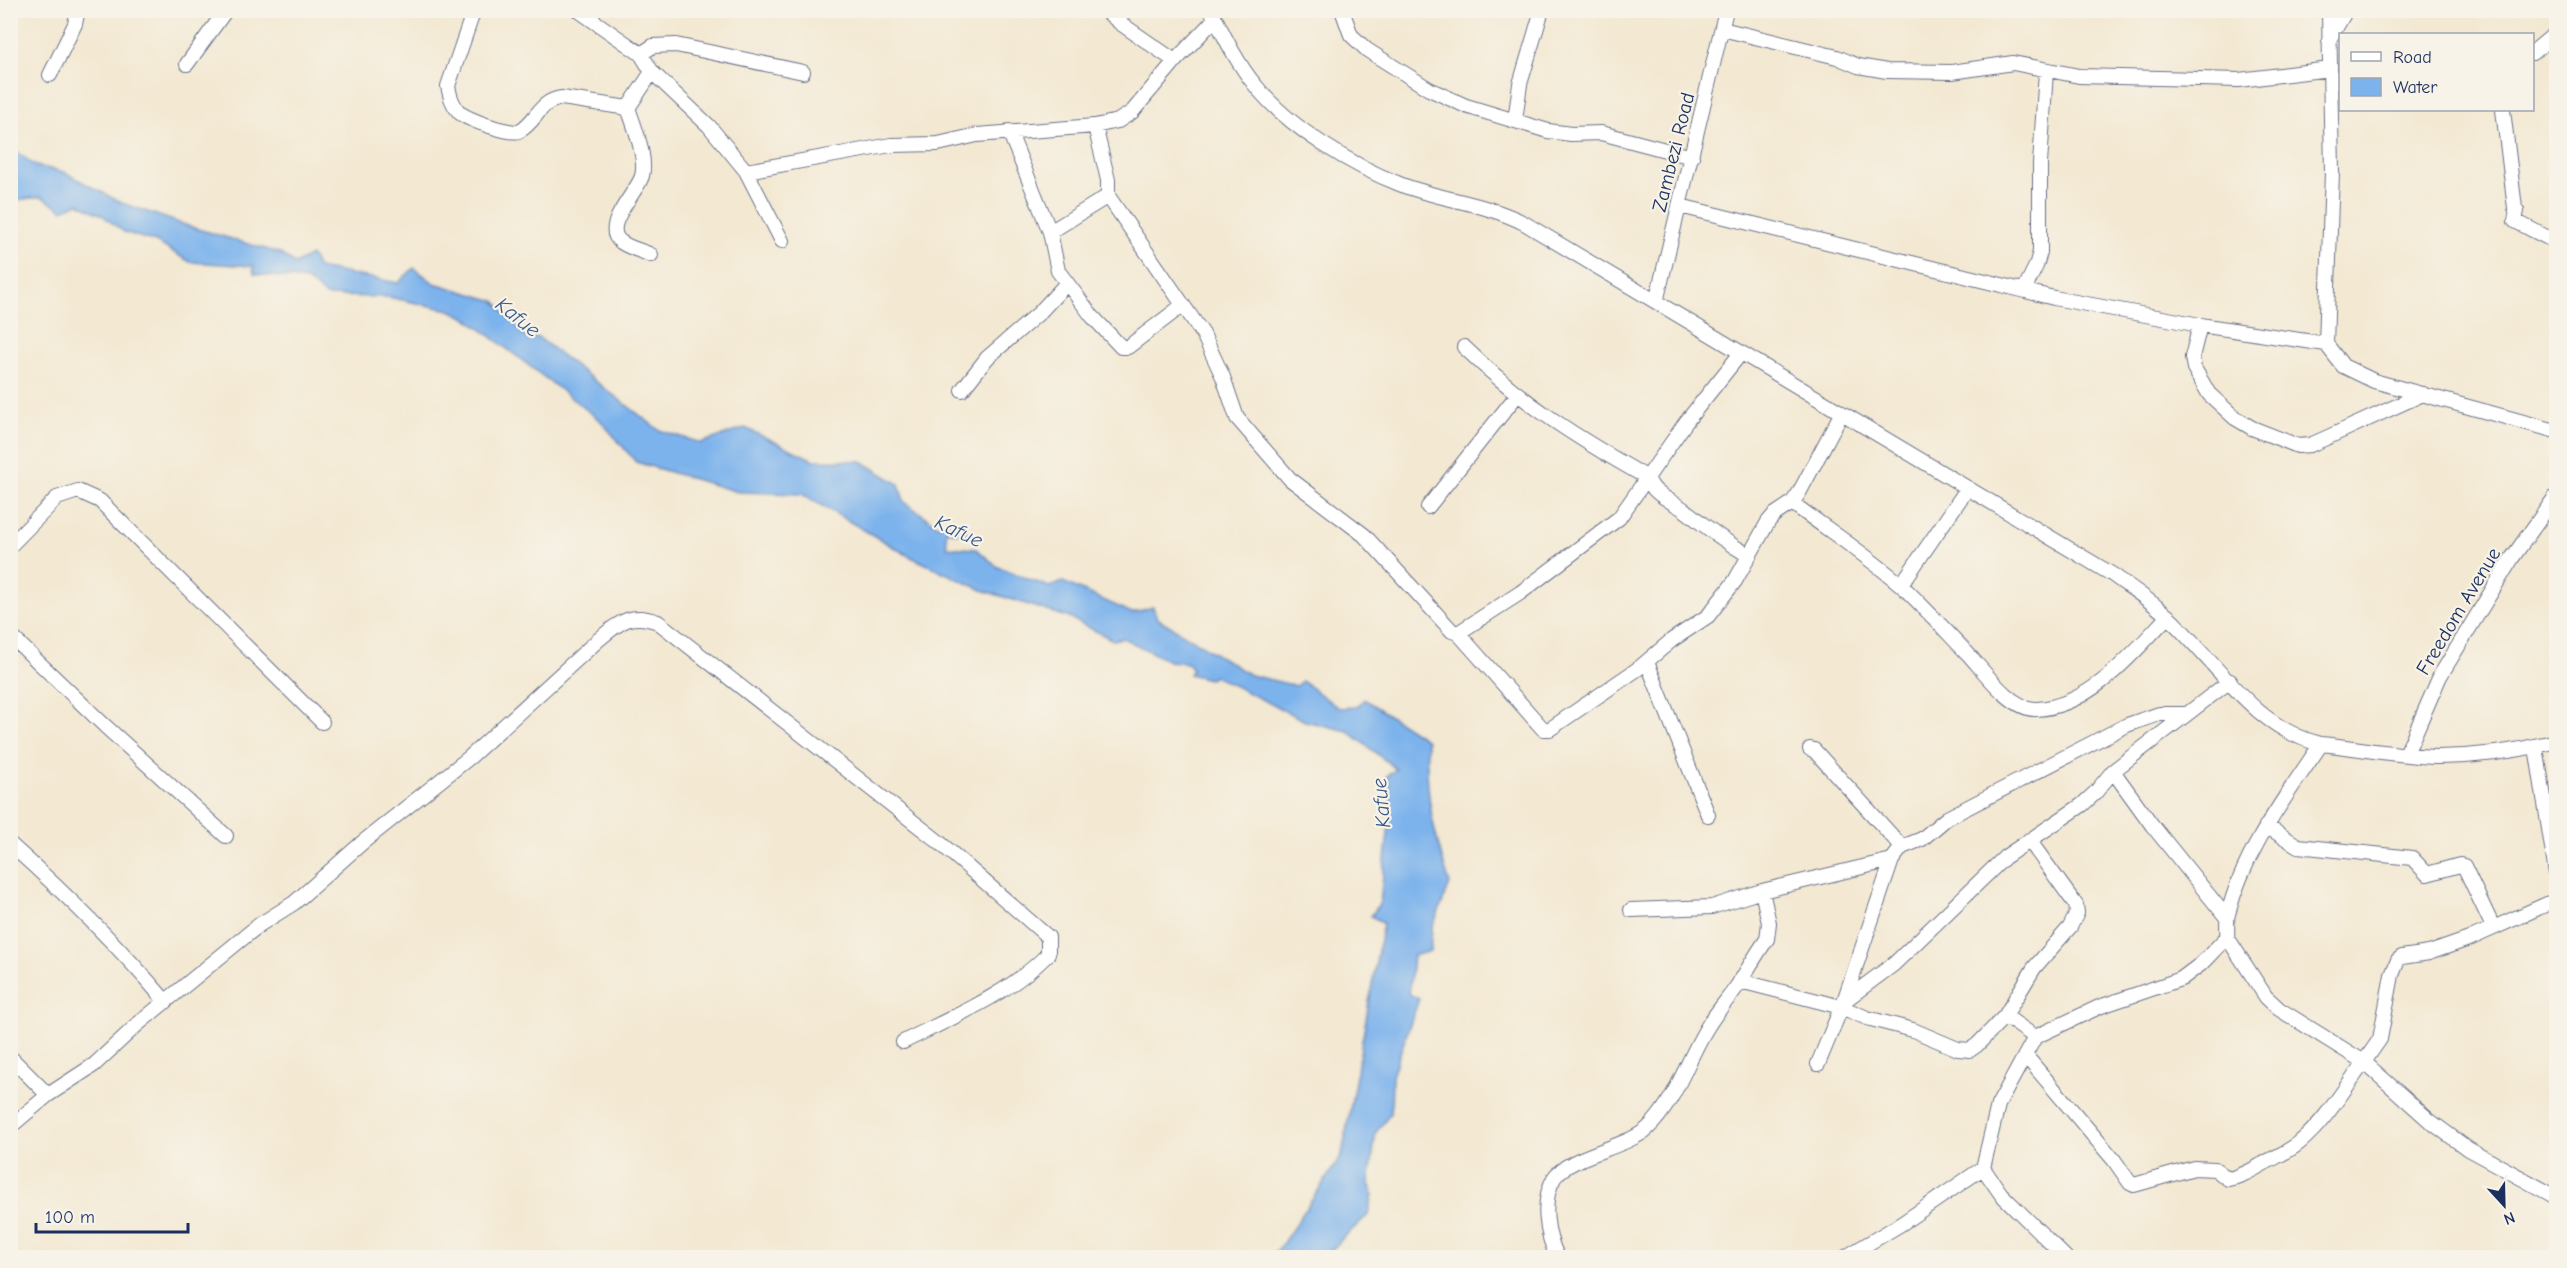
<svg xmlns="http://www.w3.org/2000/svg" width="2567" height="1268" viewBox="0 0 2567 1268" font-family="'Comic Neue',sans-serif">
<rect width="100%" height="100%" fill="#f7f3e8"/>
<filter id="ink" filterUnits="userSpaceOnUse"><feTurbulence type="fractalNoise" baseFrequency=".0167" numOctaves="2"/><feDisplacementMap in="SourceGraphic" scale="12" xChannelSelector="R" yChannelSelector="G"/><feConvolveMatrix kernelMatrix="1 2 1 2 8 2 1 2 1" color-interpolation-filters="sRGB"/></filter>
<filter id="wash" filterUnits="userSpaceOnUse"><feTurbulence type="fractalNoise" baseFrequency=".008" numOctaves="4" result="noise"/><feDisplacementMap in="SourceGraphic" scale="24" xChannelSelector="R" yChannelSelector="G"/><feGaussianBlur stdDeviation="1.35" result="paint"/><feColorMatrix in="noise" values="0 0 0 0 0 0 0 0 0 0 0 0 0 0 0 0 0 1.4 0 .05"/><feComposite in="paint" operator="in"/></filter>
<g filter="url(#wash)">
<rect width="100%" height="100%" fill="#f3e8d2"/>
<!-- water -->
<path fill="#7db3ec" stroke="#4c71a5" stroke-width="1.5" d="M11,148l25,18 28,6 58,31 69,24 88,26 16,11 16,-9 7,13 80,15 16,-15 20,15 61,18 30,35 14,2 120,92 42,13 44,-15 69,32 47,1 38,23 5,18 34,23 16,-2 17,11 -25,-3 1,16 29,2 22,18 51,20 14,-5 69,31 21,-6 4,11 93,57 47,11 5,-5 37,27 18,-1 7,-8 63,41c-2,56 6,91 23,144l-18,44 -2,23 -17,5 -4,38 10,5 -27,77 -1,37 -15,19 -7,51 4,12 -5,20 -25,23 -18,19h-60l12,-5 65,-97 41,-232 -12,-7 9,-13 11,-95 -4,-32 9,-7 -48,-38 -43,-10 -90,-45 -6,3 -20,-5 4,-5 -5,-6 -19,-2 -46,-23 -10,2 -43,-22 -88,-28 -73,-34 -107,-62 -64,-2 -102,-30 -36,-42 -132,-101 -18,-9 -62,-13 -62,-1 -19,-16 -53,-6 -1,-8 -63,-4 -34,-20 -32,-10 -22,-17 -24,-12 -15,7 -21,-13 -28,3 -3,-2z"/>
</g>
<g filter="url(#ink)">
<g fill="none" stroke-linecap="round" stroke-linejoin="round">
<defs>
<path id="minor" d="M474,10l-26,76c2,10 4,18 11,26 7,7 51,23 60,19 18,-9 19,-30 43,-33l66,10 24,-36
M578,10l63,44 11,18 57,54 37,45 36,70
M1105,10l15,13 55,38
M1211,10c13,26 26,53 44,75 33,42 97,81 147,100 40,15 83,18 122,38l589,352c19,14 39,26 55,42 48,44 86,112 153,127 38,4 77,12 116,13 39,0 82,-6 119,-16
M1342,10l9,25 16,15 62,39 37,17 82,25 23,3 30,-1 91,24
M1722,29l115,28 21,9 29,5 65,1 61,-9 66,13 160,4 91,-11
M2329,40l17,-30
M2532,53l24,-20
M641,54l12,-8 23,-1 127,27
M187,64l39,-54
M50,75l25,-51 3,-14
M628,108c6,17 19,50 14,68 -5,17 -42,51 -21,66 8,6 21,9 30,13
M2503,110l12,98 2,3 -2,10 41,21
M1515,121l5,-37 22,-74
M1095,126l13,54v16l95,138 20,43 14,41 53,61 74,56 88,96 6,2 85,96h7l89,-61 33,-28 36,-24 27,-35 33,-59 6,-7 18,-12 7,-10 42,-79
M1009,131l41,101 8,39 34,45 29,31h7l55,-42
M746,171l145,-26 47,-1 39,-9 118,-9 23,-5 14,-9 43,-51 40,-42
M1680,206l374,92 146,27 126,19 17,22 31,15 182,50
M1050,232l58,-36
M2024,290l12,-24 4,-14v-88l6,-93
M1656,302l70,-292
M2200,325l-8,32 2,11 15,26 26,24 17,10 46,18 12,-1 16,-7 97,-44
M2326,344l6,-172 -3,-162
M1464,347c59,57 113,91 184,131 3,16 26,24 38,33 21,17 40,31 62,44
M962,390l25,-32 52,-45 27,-29
M1792,503c36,27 75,52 109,82 23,22 45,46 67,69 16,17 44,57 69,55 54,-3 97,-57 131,-93
M1428,507l89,-112
M10,546l47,-48 21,-7 22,10 222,221
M1901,585l66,-96
M1458,633l62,-40 99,-75 67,-96 55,-69
M10,635l95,91 121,110
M1647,662l61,153
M2536,747l20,126
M1810,749l4,1 88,97
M2406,754l34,-78 72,-118 44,-62
M2113,771l39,54 75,93
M2266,826l32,20 114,12 15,16 33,-9 4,1 29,61
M10,844c56,50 108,101 156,158
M1631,910l81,-3 50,-16 130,-31
M2227,937l39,60 13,12 85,53 16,-23 12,-64 6,-15 4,-3 27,-4 40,-14 87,-39
M1740,981l101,26 26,11 46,12 45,19 12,1 7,-5 28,-29 29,-48 36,-41 7,-14 -1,-8 -47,-65
M1844,1001l50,-37 111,-107 77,-52 13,-12 18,-22 117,-90
M2005,1016l30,21
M2025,1055l89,105 16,23 4,2 60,-17 21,1 13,10c13,-2 24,-9 35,-15 12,-7 25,-12 36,-21 26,-21 45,-54 65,-81l66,59 38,28 88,48
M10,1057l38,38
M1818,1064l26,-63 48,-141 10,-13 20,-8 25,-21 180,-93 32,-11h25
M10,1127l38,-32 46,-30 44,-41 121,-99 35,-22 69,-61 107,-85 127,-116c22,-18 33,-30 61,-19l281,220 109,95v17c-39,40 -95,63 -145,88
M1558,1258c-12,-23 -17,-57 -4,-80 14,-22 71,-30 93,-49 29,-27 40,-70 61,-103 9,-15 22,-29 32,-44 9,-15 17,-29 27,-43l2,-16 -7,-32
M1844,1258l57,-34 82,-56
M2066,1258l-65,-64 -18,-26 15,-63 37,-68 64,-30 82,-28 20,-15 26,-27c1,-7 -1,-16 1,-23 16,-63 57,-116 93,-170"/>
</defs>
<!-- minor casing -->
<use href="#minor" stroke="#677087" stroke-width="16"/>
<!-- minor -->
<use href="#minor" stroke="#fff" stroke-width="14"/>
</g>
</g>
<g text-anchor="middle" stroke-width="4.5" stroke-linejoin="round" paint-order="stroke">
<!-- street labels -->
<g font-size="20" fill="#1b2f5e" stroke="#f7f3e8">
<text transform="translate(1673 152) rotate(-76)" y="7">Zambezi Road</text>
<text transform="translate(2458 611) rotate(-59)" y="7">Freedom Avenue</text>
</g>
<!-- water labels -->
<g font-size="21" font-style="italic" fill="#385789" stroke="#f7f3e8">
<text transform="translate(518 317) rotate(39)" y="7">Kafue</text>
<text transform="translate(959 531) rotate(25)" y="7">Kafue</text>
<text transform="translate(1381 803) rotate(-95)" y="7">Kafue</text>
</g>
</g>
<!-- margin -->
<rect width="2567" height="1268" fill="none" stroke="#f7f3e8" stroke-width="36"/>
<!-- legend -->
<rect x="2339" y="33" width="195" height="78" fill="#f7f3e8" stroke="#9fa5b1" stroke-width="1.5"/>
<rect x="2351" y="52" width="30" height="9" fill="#ffffff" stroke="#9fa5b1" stroke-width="1.5"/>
<text x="2393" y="63" font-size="18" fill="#1b2f5e">Road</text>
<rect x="2351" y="78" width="30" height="18" fill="#7db3ec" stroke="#9fa5b1" stroke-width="1.5"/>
<text x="2393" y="93" font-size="18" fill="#1b2f5e">Water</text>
<!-- north arrow -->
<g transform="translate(2504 1205) rotate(158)" stroke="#f7f3e8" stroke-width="4.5" paint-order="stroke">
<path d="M0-4.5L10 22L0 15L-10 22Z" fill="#1b2f5e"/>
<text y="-9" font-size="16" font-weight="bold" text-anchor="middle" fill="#1b2f5e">N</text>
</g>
<!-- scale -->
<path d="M36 1223v9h152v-9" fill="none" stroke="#1b2f5e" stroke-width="3"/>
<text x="45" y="1223" font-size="18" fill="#1b2f5e" stroke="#f7f3e8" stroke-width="4.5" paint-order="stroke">100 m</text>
</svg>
